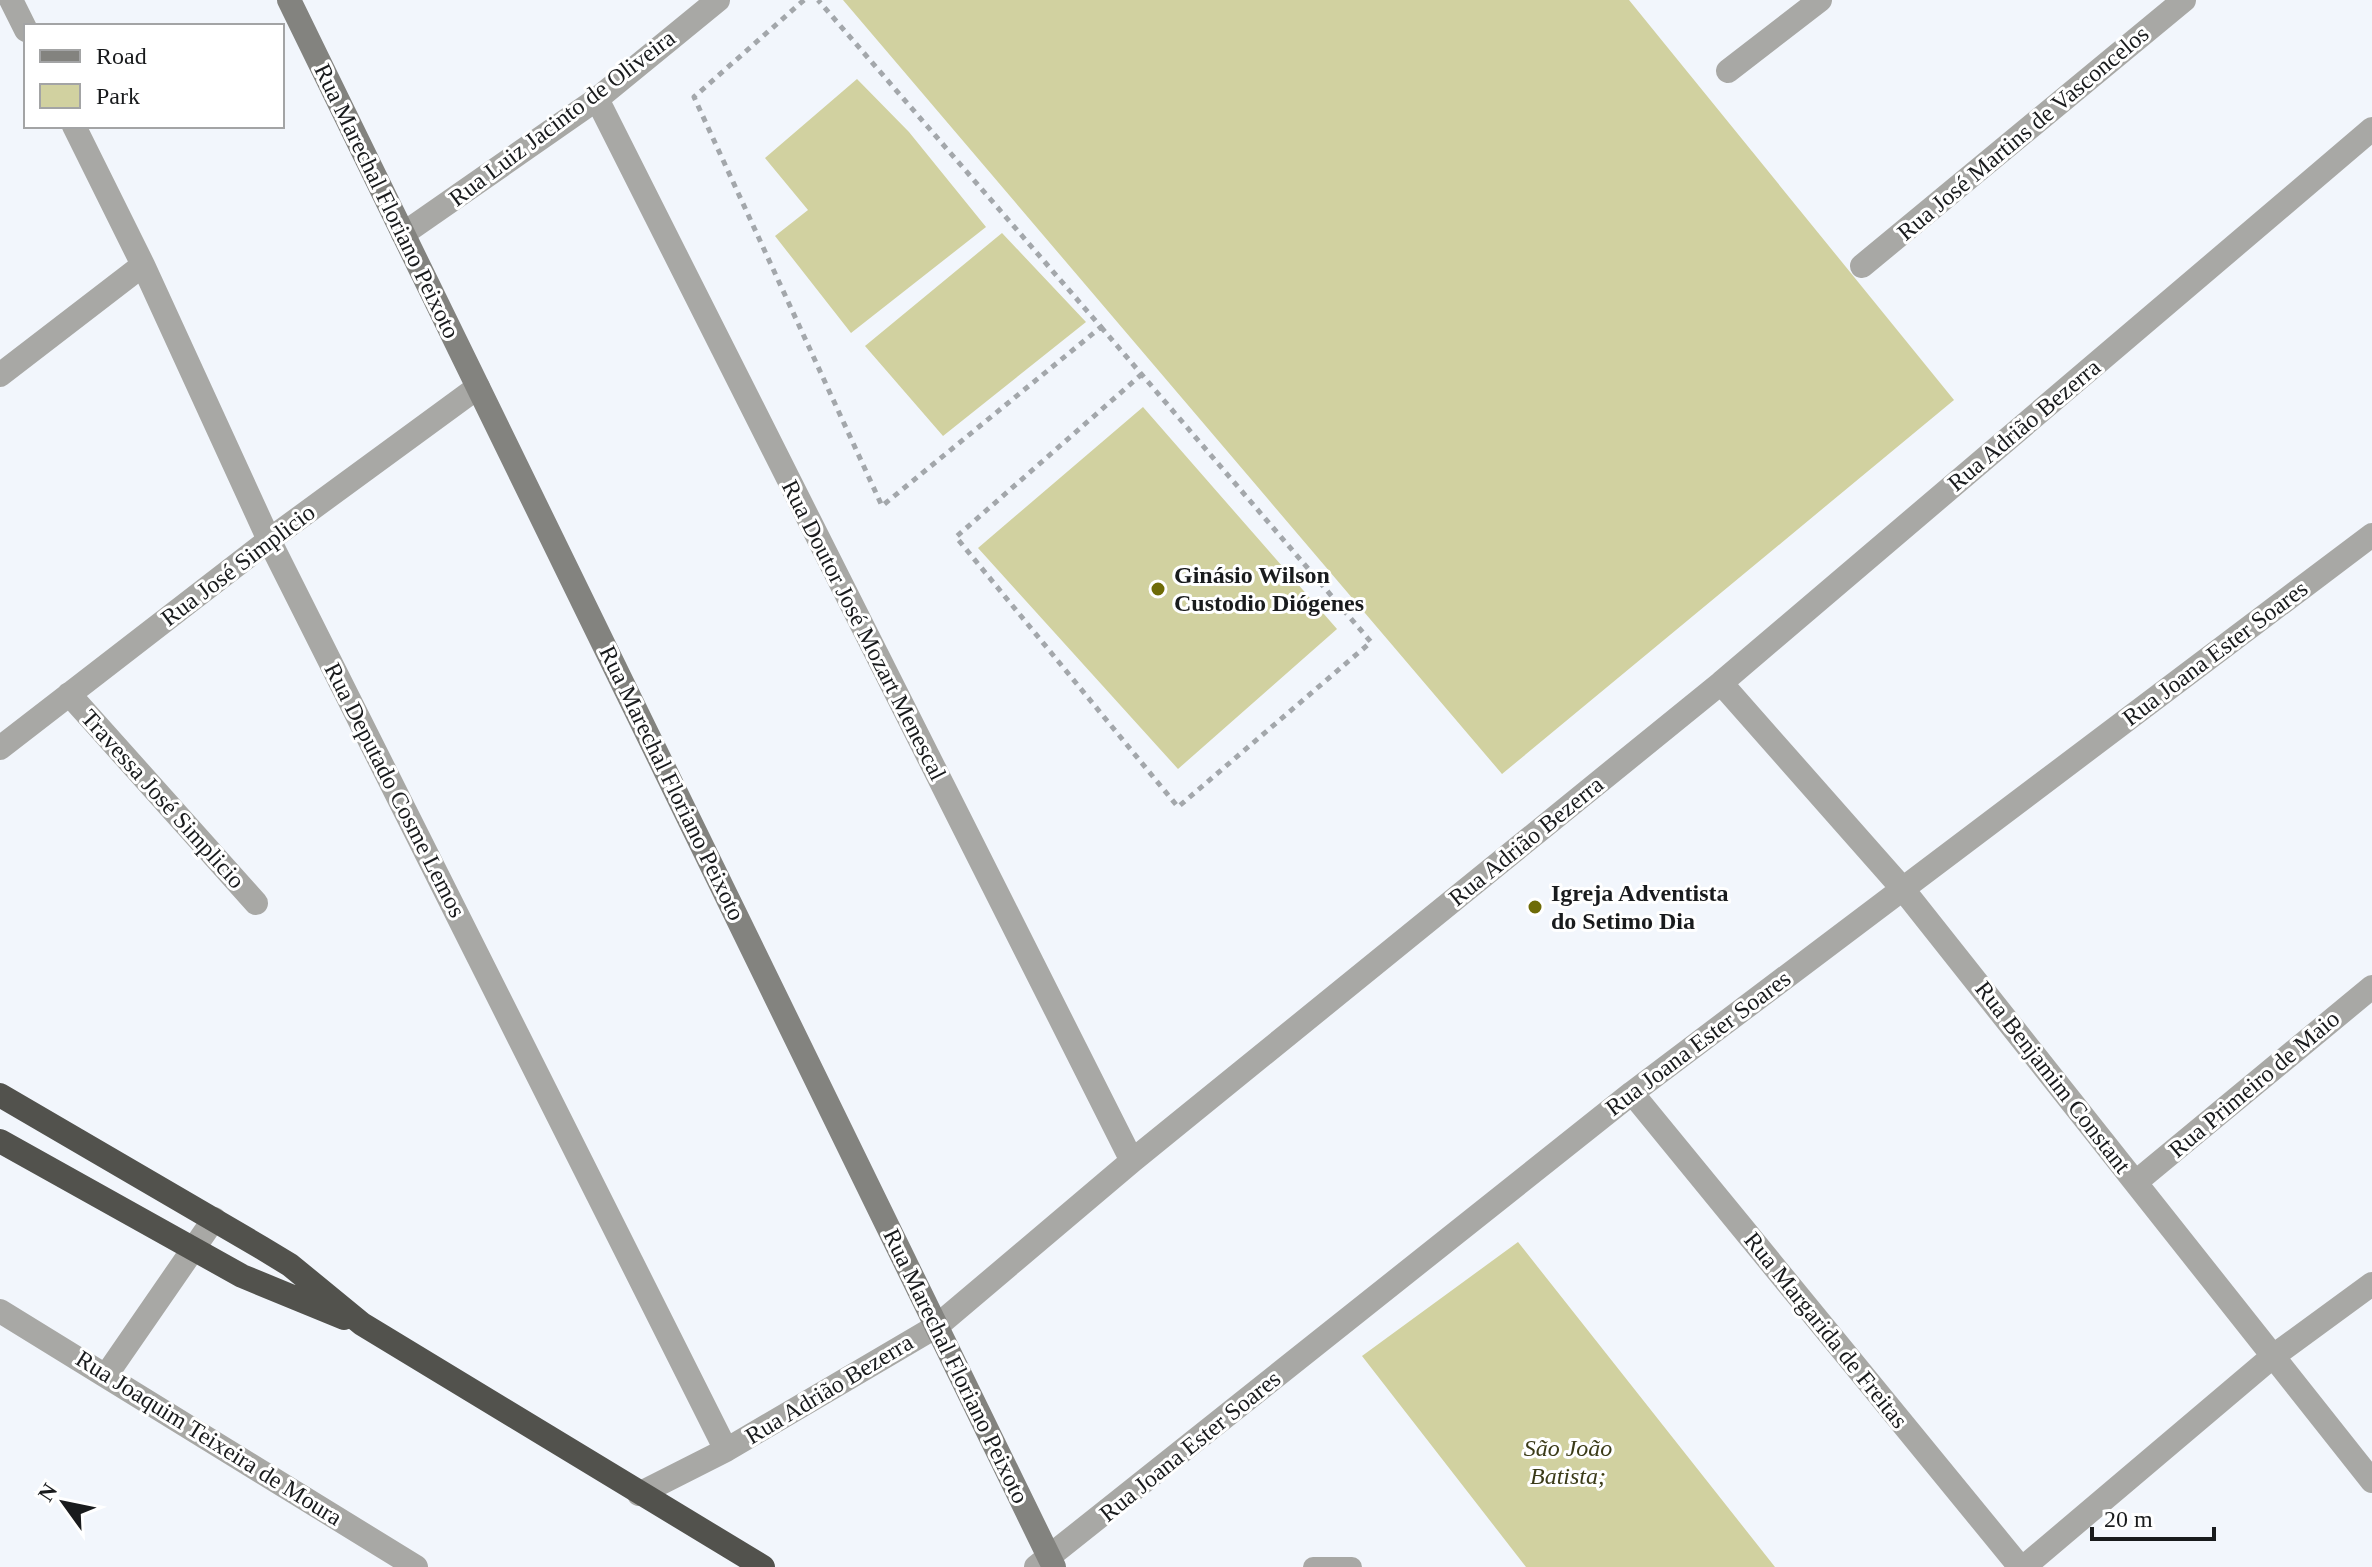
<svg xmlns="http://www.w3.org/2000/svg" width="2372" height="1567" viewBox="0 0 2372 1567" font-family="'Times New Roman',serif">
<rect width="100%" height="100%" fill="#f2f6fc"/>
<!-- green -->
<path fill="#d1d1a0" d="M843,0h786l325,400 -452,374z
M857,79l52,53 77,95 -135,106 -76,-97 33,-26 -43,-52z
M1002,233l84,89 -143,114 -78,-90z
M1143,407l194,222 -159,140 -200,-221z
M1518,1242l257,325h-249l-164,-211z"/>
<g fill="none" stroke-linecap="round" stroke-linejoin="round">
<!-- path -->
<path stroke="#a3a7ab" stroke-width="5" stroke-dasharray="6 6" stroke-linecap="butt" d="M804,0l-110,97 188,409 219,-179 -283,-327
M1101,327l270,315 -193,165 -222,-270 186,-163"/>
<!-- lane -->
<path stroke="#a8a8a5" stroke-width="20" d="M1313,1567h39"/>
<!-- street -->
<path stroke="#a8a8a5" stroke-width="24" d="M11,0l15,30
M1728,71l92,-71
M597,99l535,1062
M74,126l69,139 126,275 457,910
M403,234l194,-135 121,-99
M1862,266l322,-266
M0,375l143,-110
M1721,683l181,205 470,593
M69,694l187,209
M0,748l269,-208 209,-153
M1632,1093l388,474
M2136,1182l236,-195
M0,1311l416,256
M107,1374l107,-155
M639,1494l87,-44 211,-124 195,-165 589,-478 651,-554
M1036,1567l596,-474 740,-558
M2024,1567l248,-210 100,-73"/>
<!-- secondary -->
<path stroke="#83837f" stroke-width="24" d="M289,0l765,1567"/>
<!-- highway -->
<path stroke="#52524d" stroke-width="24" d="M0,1095l262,153 28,17 72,59 401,243
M0,1141l242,135 102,42"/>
</g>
<!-- markers -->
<g fill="#6e6b07" stroke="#fff" stroke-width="3">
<circle cx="1158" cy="589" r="8"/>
<circle cx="1535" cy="907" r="8"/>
</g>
<g text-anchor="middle" stroke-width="6" stroke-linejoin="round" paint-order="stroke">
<!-- street labels -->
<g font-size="24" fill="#191b1d" stroke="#fff">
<text transform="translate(562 118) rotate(-37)" y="8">Rua Luiz Jacinto de Oliveira</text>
<text transform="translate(2023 133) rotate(-40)" y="8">Rua José Martins de Vasconcelos</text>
<text transform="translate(387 201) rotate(64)" y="8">Rua Marechal Floriano Peixoto</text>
<text transform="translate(2024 425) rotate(-40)" y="8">Rua Adrião Bezerra</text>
<text transform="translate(238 565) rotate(-37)" y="8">Rua José Simplicio</text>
<text transform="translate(864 630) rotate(63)" y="8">Rua Doutor José Mozart Menescal</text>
<text transform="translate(2215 653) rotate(-37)" y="8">Rua Joana Ester Soares</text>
<text transform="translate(672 783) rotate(64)" y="8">Rua Marechal Floriano Peixoto</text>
<text transform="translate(395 790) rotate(63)" y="8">Rua Deputado Cosme Lemos</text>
<text transform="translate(163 799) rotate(48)" y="8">Travessa José Simplicio</text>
<text transform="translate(1526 841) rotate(-39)" y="8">Rua Adrião Bezerra</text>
<text transform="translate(1698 1043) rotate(-37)" y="8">Rua Joana Ester Soares</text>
<text transform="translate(2053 1077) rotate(52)" y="8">Rua Benjamim Constant</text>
<text transform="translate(2254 1084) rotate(-40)" y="8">Rua Primeiro de Maio</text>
<text transform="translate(1826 1330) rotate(51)" y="8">Rua Margarida de Freitas</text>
<text transform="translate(956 1366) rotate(64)" y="8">Rua Marechal Floriano Peixoto</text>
<text transform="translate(829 1389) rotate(-31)" y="8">Rua Adrião Bezerra</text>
<text transform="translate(209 1438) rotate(32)" y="8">Rua Joaquim Teixeira de Moura</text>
<text transform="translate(1190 1446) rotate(-39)" y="8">Rua Joana Ester Soares</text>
</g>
<!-- poi labels -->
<g font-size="24" font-weight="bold" fill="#191b1d" stroke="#fff" text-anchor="start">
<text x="1174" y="583">Ginásio Wilson<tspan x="1174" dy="28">Custodio Diógenes</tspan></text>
<text x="1551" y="901">Igreja Adventista<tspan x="1551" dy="28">do Setimo Dia</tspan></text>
</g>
<!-- park labels -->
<g font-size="24" font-style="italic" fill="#3b3b18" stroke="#fff">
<text x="1568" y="1456">São João<tspan x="1568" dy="28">Batista;</tspan></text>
</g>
</g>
<!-- legend -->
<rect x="24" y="24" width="260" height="104" fill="#ffffff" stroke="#a3a4a5" stroke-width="2"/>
<rect x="40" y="50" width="40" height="12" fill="#83837f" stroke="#a3a4a5" stroke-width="2"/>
<text x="96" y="64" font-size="24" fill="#191b1d">Road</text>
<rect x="40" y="84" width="40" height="24" fill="#d1d1a0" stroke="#a3a4a5" stroke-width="2"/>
<text x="96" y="104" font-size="24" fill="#191b1d">Park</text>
<!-- north arrow -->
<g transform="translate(64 1503) rotate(303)" stroke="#ffffff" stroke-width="6" paint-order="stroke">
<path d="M0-6L14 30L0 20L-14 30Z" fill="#191b1d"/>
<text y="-12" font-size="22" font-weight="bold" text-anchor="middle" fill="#191b1d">N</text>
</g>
<!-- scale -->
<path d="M2092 1527v12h122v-12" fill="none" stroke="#191b1d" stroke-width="4"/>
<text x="2104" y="1527" font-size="24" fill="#191b1d" stroke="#ffffff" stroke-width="6" paint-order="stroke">20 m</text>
</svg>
